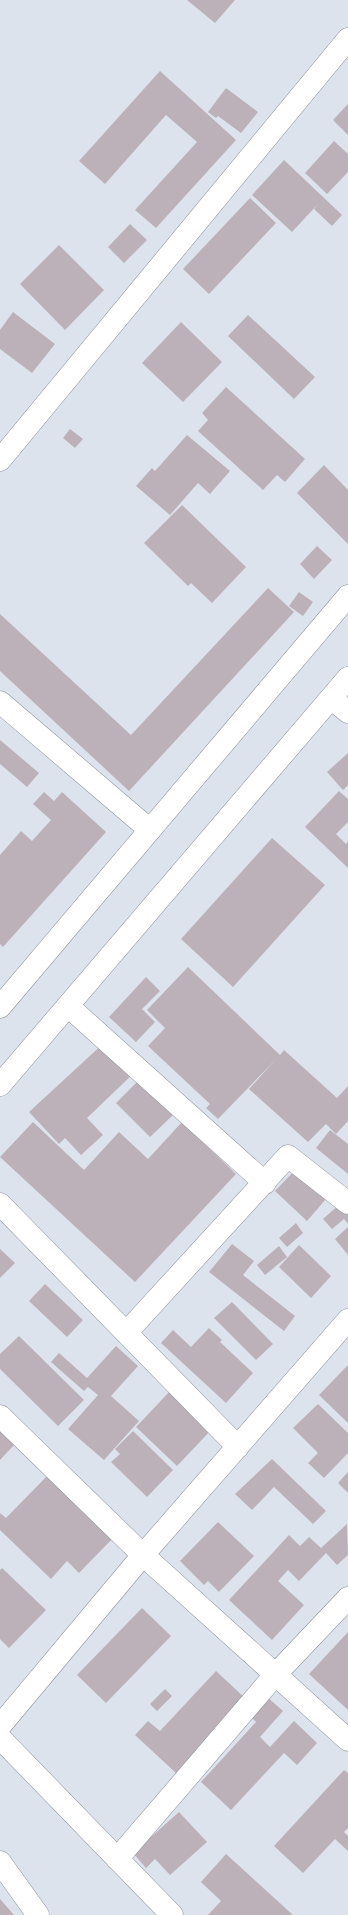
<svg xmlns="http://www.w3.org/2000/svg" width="348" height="1915" viewBox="0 0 348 1915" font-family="'Public Sans',sans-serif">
<rect width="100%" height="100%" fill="#dde3ed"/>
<!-- building -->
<path fill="#bcb1b8" d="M187,0h48l-20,23z
M160,71l76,69 -80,88 -21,-18 62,-68 -31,-27 -61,69 -26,-23z
M226,88l32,24 -17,21 -23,-17 -2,2 -8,-6z
M348,104v31l-15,-15z
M334,141l14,13v18l-21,22 -22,-21z
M284,160l58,55 -10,11 -18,-17 4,-5 -26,28 -40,-37z
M250,198l26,25 -67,71 -26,-25z
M130,224l17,16 -23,23 -16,-16z
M59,245l45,45 -39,40 -45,-46z
M13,312l42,32 -23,29 -32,-24v-19z
M248,315l67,62 -21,22 -66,-63z
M181,322l41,40 -39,40 -41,-39z
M226,387l79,72 -20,23 -8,-7 -14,15 -65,-59 10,-11 -6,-7z
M70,429l13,10 -8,9 -12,-10z
M187,435l43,36 -20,23 -12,-11 -28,32 -34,-29 16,-18 3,3z
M324,465l24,25v54l-51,-51z
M182,505l64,62 -34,36 -21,-20 -3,3 -44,-43z
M317,546l15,14 -18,19 -14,-15z
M268,588l26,24 -165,179 -129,-120v-57l131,121z
M299,592l14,10 -10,14 -14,-10z
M0,740l39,33 -12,14 -27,-23z
M348,753v32l-5,5 -16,-18z
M339,791l9,8v23l-12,12 10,10 2,-3v27l-43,-41z
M44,792l10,9 8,-9 44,40 -103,115 -3,-3v-89l21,-24 11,10 19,-21 -18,-16z
M272,838l53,47 -92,102 -52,-48z
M188,967l92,88 4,-5 53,48 11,-12v35l-12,13 -10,-10 -18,18 -59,-53 28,-31 -59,61 -12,-11 4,-4 -62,-58 17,-18 -18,-18z
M146,977l14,14 -18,18 13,13 -19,20 -27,-25z
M106,1041l29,31 -48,46 16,17 -22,20 -16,-17 -6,6 -30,-32z
M138,1081l35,34 -23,22 -34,-34z
M33,1122l51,48 35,-38 29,27 34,-37 54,52 -101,108 -135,-125z
M330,1130l18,14v30l-32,-26z
M295,1170l31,29 -19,22 -32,-30z
M343,1201l5,6v17l-4,-5 -12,10 -9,-10z
M296,1223l7,10 -16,14 -8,-9z
M348,1227v28l-13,-16z
M232,1244l22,17 -11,14 52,41 -11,15 -75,-59z
M299,1245l32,31 -20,22 -32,-31z
M279,1246l8,11 -22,18 -8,-10z
M0,1249l15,14 -15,15z
M45,1284l38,36 -16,17 -38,-36z
M232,1302l41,42 -17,16 -42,-42z
M209,1328l13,12 -2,2 33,31 -27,30 -65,-60 12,-13 18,17z
M19,1336l65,64 -26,26 -58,-57v-15z
M116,1346l22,20 -27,30 28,25 -35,39 -36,-31 30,-34 -10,-8 -4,4 -33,-29 8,-9 28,25z
M348,1365v58l-29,-28z
M172,1389l41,39 -36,38 -41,-39z
M318,1404l30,29v20l-24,25 -16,-15 10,-10 -25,-25z
M0,1431l15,13 -15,16z
M133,1431l40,39 -26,27 -36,-35 9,-8 -5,-5z
M272,1459l54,52 -13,13 -39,-37 -22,23 -17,-16z
M348,1472v21l-10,-10z
M50,1473l65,63 -36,37 -12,-12 -16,18 -51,-49v-17l6,5z
M218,1522l36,34 -35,36 -11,-11 -4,4 -24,-24z
M347,1524l1,31 -11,10 -11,-12 -27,28 -11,-11 -10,11 26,24 -32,35 -43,-40 60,-65 11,11 9,-9 12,11z
M2,1568l44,42 -37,38 -9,-9v-69z
M142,1608l29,28 -65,67 -29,-28z
M348,1632v78l-39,-36z
M216,1671l29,27 -69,75 -41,-38 13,-14 12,10z
M165,1689l7,7 -15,15 -7,-7z
M265,1695l18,16 -23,26 10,10 24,-26 23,22 -20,22 -13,-12 -53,57 -30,-28 55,-60 -8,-8z
M344,1770l4,3v55l-4,4 4,4v15l-13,-12 -32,34 -29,-27z
M179,1812l28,30 -37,33 -15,-16 -9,9 -13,-15z
M226,1854l67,61h-85l13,-14 -20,-19z
M0,1899l14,16h-14z"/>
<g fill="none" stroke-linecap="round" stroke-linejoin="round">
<defs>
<path id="street" d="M0,460l348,-421
M331,698l17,14
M0,702l150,128
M68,1006l197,177
M0,1204l238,243
M126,1333l162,-177 60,47
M0,1416l143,139 205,185
M0,1726l143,-171 205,-235
M0,1738l172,177
M117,1859l158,-184 73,-77
M0,1862l38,53"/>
<path id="secondary" d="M0,1007l348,-411
M0,1085l348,-407"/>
</defs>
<!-- street casing -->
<use href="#street" stroke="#8c919b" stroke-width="23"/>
<!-- secondary casing -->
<use href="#secondary" stroke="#8c919b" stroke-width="23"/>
<!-- street -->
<use href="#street" stroke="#fff" stroke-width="22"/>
<!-- secondary -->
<use href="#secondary" stroke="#fff" stroke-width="22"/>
</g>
</svg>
